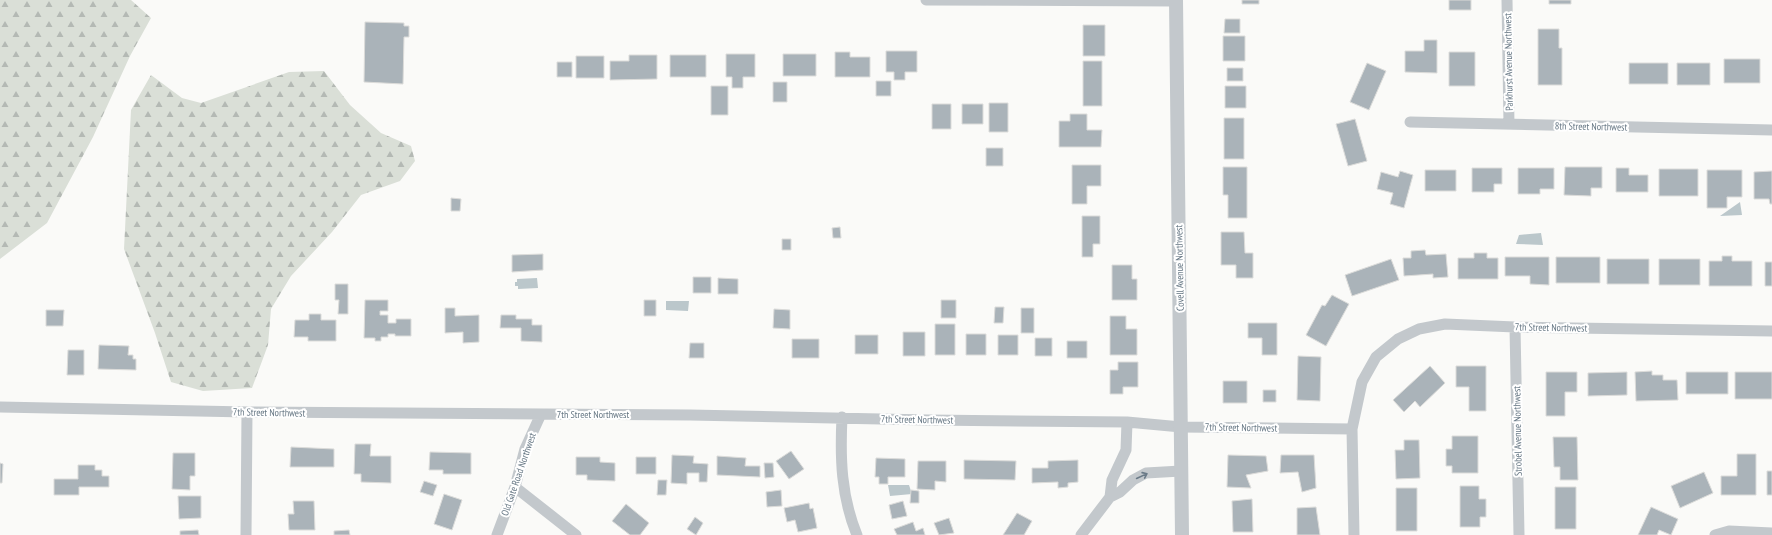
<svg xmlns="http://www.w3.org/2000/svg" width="1772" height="535" viewBox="0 0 1772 535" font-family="'PT Sans Narrow',sans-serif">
<defs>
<pattern id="forest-firs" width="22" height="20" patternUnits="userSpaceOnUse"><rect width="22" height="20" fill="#dadfd7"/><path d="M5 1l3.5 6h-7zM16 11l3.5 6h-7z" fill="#b4b9b4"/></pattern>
</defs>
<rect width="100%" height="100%" fill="#fafaf8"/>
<!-- forest -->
<path fill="url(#forest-firs)" d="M0,0h131l20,18 -21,38 -37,81 -46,86 -47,36z
M324,71l26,34 31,28 30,13 4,15 -15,20 -39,14 -29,37 -41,44 -20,33 -3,36 -16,43 -49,3 -32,-9 -16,-49 -31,-84 7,-139 20,-35 31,23 19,5 88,-31z"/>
<!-- water -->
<path fill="#bbc7cb" d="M1740,202l2,13 -22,1z
M1541,233l2,12 -27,-1 3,-9z
M537,278l1,10 -20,1v-3h-3v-4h2v-3z
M666,301h23l-1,10 -22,-1z
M888,485h21l3,9 -22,2z"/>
<!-- building -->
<path fill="#aab3b9" stroke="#dcdcda" d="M1242,0h17v4h-17z
M1449,0h22v10h-22z
M1549,0h22v4h-22z
M1225,19h15v14h-16z
M365,22l39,1v3h5v11h-5l-1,47 -39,-2z
M1083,25h22v31h-22z
M1538,29h21v19h3v37h-24z
M1223,36h22v25h-22z
M1424,40h13v33l-32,-1v-21h19z
M886,51h31v21h-12v8h-11v-8h-8z
M835,52h15v5h20v20h-35z
M1449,52h26v34h-26z
M726,54h29v23h-12v11h-11v-11h-6z
M783,54h33v22h-33z
M629,55h28v24l-47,1v-19h19z
M670,55h36v22h-36z
M576,56h28v22h-28z
M1724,59h36v24h-36z
M1083,61h19v45h-19z
M557,62h15v15h-15z
M1367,63l19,8 -17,39 -19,-8z
M1629,63h39v21h-39z
M1677,63h33v22h-33z
M1227,68h16v13h-16z
M876,81h15v15h-15z
M773,82h14v20h-14z
M711,86h17v29h-17z
M1225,86h21v22h-21z
M989,103h19v29h-19z
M932,104h19v25h-19z
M962,104h21v20h-21z
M1070,114h17v16h15l-1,17h-42v-26h11z
M1224,118h20v41h-20z
M1355,119l12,42 -19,5 -12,-42z
M986,148h17v18h-17z
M1072,165h29v21h-14v18h-15z
M1223,167h24v51h-19v-23h-5z
M1565,167h37v21h-11v8l-27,-1z
M1472,168h30v16h-8v8h-22z
M1518,168h36v21h-14v5h-22z
M1616,168h13v7h19v17h-32z
M1659,169h39v27h-39z
M1425,170h31v21h-31z
M1707,170h35v27h-15v11h-20z
M1400,171l13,4 -9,33 -14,-4 3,-11 -16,-4 4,-17 17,5z
M1772,171v33h-2l-1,-5h-15v-27z
M451,198l10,1 -1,12h-9z
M1082,216h18v28h-7v13h-11z
M840,227l1,11h-8l-1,-10z
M1221,232h23l1,21h8v25h-17v-13h-15z
M782,239h9v11h-9z
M1425,250l1,5 20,-1 2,23 -15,1v-4l-29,2 -1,-18h8v-7z
M1474,253h13v5h11v21h-40v-21h16z
M543,254v16l-31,2v-17z
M1722,256h10v5h20v25h-43v-25h13z
M1505,257h44v28l-19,-1v-8h-25z
M1556,257h44v26h-44z
M1391,259l8,21 -47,16 -7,-21z
M1607,259h42v25h-42z
M1659,259h41v26h-41z
M1765,262h7v24h-7z
M1112,265h20v14h5v21h-25z
M693,277h18v16h-18z
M718,278l20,1v15h-20z
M335,284h13v30h-10l1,-14h-4z
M1332,295l17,9 -23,42 -20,-11 16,-30 3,1z
M365,300h23v11h-8v4h8v8h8v-4h15v17h-16v-2h-7v3h-7v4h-6v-3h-11z
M644,300h12v16h-12z
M941,300h15v18h-15z
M995,307h9l-1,16h-9z
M445,308h10v8l24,-1v27l-16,1v-11l-18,1z
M1021,308h13v25h-13z
M774,309l16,1v19l-17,-1z
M46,310h18l-1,16h-17z
M309,314h12v6h15v21h-28v-4h-14l1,-17h14z
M501,315h15v4h16v6h10v17l-21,-1v-13h-21z
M1110,316h16v13h11v26h-27z
M1248,323h29v32h-15v-17h-14z
M935,324h20v31h-20z
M903,332h22v24h-22z
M966,334h20v21h-20z
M855,335h23v19h-23z
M998,335h20v20h-20z
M1035,338h17v18h-17z
M792,339h27v19h-27z
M1067,341h20v17h-20z
M690,343h14v15h-15z
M99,345l30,1 -1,9h5v4h3v11l-38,-1z
M68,350h16v25h-17z
M1298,356l23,1 -1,44 -23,-1z
M1118,362h20v25h-15v7h-13v-24h8z
M1430,366l15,17 -25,24 -5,-6 -11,11 -11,-12z
M1456,366h30v45h-17v-24h-13z
M1652,371v4h11v5h14l1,20 -42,1 -1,-29z
M1546,372h31v20h-12v24h-19z
M1627,372v23l-39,1v-23z
M1686,372h42v22h-42z
M1735,372h37v27h-37z
M1223,381h24v22h-24z
M1263,390h13v12h-13z
M1452,436h26v37h-26v-7h-6v-17h6z
M1553,437h24l1,43h-18v-13h-6z
M1404,440h15l1,38 -24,1 -1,-29h9z
M355,444h16l-1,12h21v27l-30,-1v-8h-7z
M291,447l43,2v18h-44z
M791,451l13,18 -15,10 -13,-18z
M430,452l41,1v21h-28v-4h-14z
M173,453h22v23h-5v14l-18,-1z
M1737,454h19v41h-35v-19h16z
M672,455l22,1 -1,7 15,1 -1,18h-8v-9h-12v11l-16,-1z
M1228,455l38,1 2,15 -22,4 5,13 -24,-1z
M1281,455h33l2,33 -14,4 -4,-20 -18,1z
M717,456l29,2 -1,8h15v11l-43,-2z
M576,457h24v5l15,1v18l-28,-1v-5h-11z
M636,457h20v17h-20z
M876,458l29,1v18h-17v7h-9v-7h-4z
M964,460l52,1 -1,19 -51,-1z
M1078,460v22l-10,1v4l-10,1v-6l-26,1v-15h16v-7z
M918,461h28v21l-11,-1v9l-18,-1z
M0,463l3,1 -1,19h-2z
M764,463h9l1,14 -9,1z
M78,465h17v5h7v6h7v11h-30v8h-25v-16h24z
M1767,471h5v24h-5z
M1704,472l9,21 -33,15 -9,-22z
M658,480h9l-1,15h-9z
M424,481l13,4 -4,11 -13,-4z
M1460,486h19v13h7v18h-6v10h-20z
M1555,487h21v42h-21z
M1396,488h21v43h-21z
M781,490l1,16 -15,1 -1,-15z
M911,490l8,1v12h-9z
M444,494l18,6 -10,30 -18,-6z
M178,496h23v22l-22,1z
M1252,499l1,33h-20l-1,-31z
M293,501h21l1,29h-26l-1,-16h6z
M903,501l4,15 -15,3 -3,-14z
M809,503l1,6 3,-1 4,20 -19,4 -3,-12 -8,2 -3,-14z
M626,504l23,19 -9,12h-10l-18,-14z
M1316,507l4,28h-23v-27z
M1651,507l27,12 -7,16 -12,-5 -2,5h-19z
M1017,513l15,8 -8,14h-21z
M695,517l8,6 -7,12 -9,-6z
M949,518l5,15 -15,2 -5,-12z
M913,522l3,9 7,-3 2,7h-28l-3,-6z
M198,530l1,5h-19v-4z
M349,530l1,5h-16v-4z"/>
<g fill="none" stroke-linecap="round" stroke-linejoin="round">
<!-- minor -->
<path stroke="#c3c8cc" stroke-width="11" d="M926,0l250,1
M1507,0l2,124
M1410,122l362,8
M1515,327l4,208
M0,407l247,5 443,3 238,5 199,2 54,5 171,2
M842,417c-2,41 -1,79 15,118
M515,487l61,48
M1110,497l2,-17 14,-30 1,-28
M246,535l1,-123
M497,535l18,-48 10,-38 16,-35
M1081,535l29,-38 10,-5 13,-12 13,-7 35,-2
M1354,535l-2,-106 10,-47 14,-25 22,-18 21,-10 26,-5 70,3 257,4
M1715,535l14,-4 43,2"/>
<!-- tertiary -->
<path stroke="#c3c8cc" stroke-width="14" d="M1176,0l6,535"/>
</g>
<!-- one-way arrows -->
<defs><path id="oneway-shaft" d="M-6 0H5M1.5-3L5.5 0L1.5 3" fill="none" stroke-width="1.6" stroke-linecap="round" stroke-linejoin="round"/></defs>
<use stroke="#6a7a87" href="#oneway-shaft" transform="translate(1142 476) rotate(-25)"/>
<g text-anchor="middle" stroke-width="4" stroke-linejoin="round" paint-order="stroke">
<!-- street labels -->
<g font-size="10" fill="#657683" stroke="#fff">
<text transform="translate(1508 62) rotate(-91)" y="4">Parkhurst Avenue Northwest</text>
<text transform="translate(1591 126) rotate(1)" y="4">8th Street Northwest</text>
<text transform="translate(1179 268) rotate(-91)" y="4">Covell Avenue Northwest</text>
<text transform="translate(1551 327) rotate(1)" y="4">7th Street Northwest</text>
<text transform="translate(269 412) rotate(1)" y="4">7th Street Northwest</text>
<text x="593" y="418">7th Street Northwest</text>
<text transform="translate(917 419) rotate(1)" y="4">7th Street Northwest</text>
<text transform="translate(1241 427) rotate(1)" y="4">7th Street Northwest</text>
<text transform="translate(1517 431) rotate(-91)" y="4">Strobel Avenue Northwest</text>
<text transform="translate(518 474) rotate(-71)" y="4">Old Gate Road Northwest</text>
</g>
</g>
</svg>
